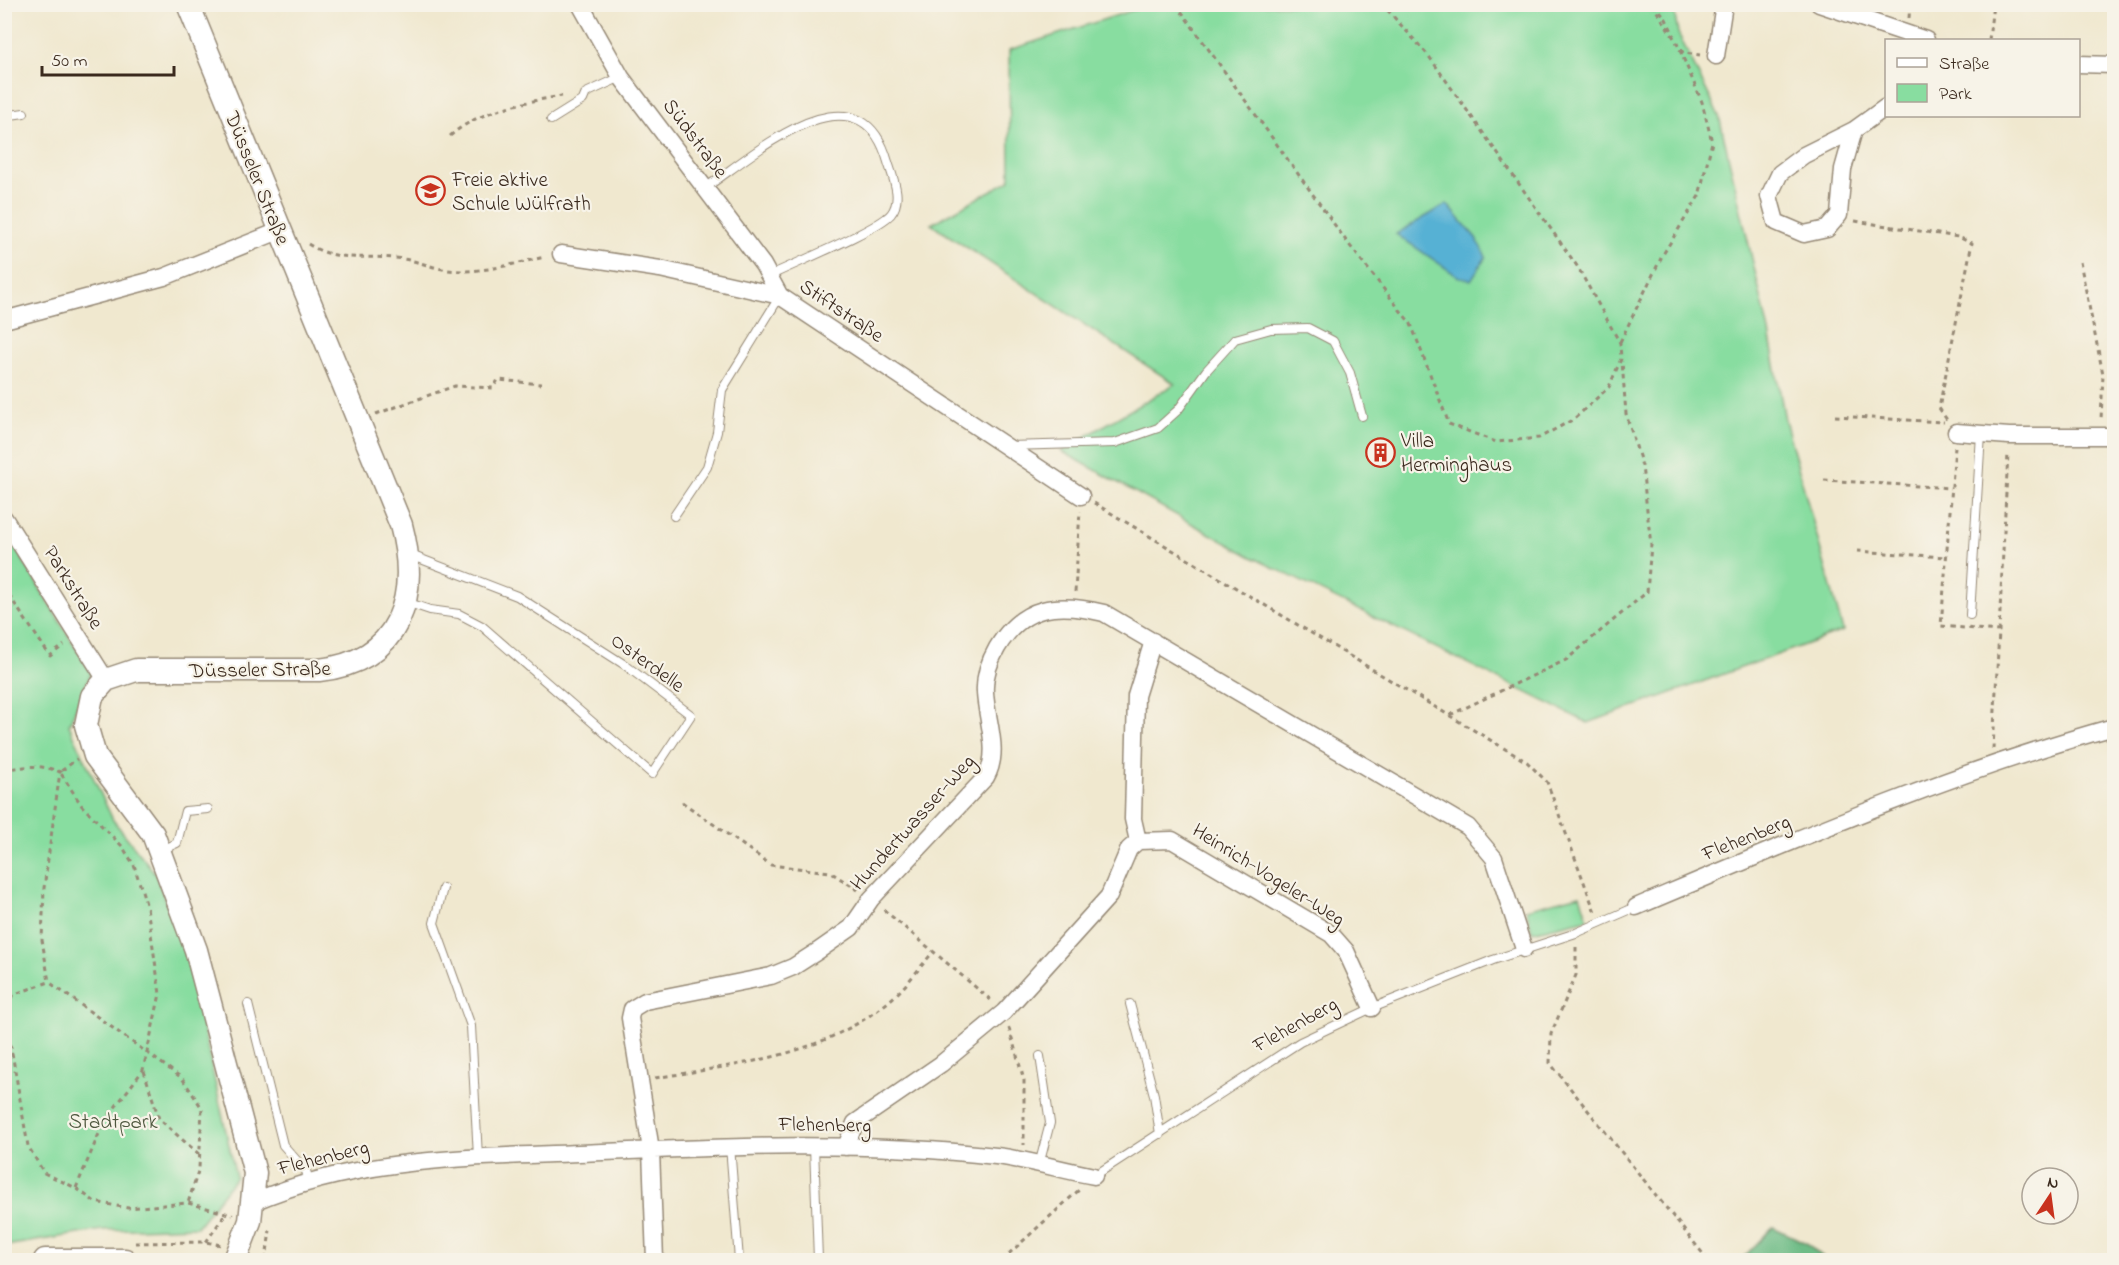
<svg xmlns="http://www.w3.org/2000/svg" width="2119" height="1265" viewBox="0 0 2119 1265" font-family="'Indie Flower',sans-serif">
<rect width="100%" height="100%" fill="#f7f3e8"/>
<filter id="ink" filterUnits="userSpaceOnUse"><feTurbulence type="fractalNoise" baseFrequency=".0167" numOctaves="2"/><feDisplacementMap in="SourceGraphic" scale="12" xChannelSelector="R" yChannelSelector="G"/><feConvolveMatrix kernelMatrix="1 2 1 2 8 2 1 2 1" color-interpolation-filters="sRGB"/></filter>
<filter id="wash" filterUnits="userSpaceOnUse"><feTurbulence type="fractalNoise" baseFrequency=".008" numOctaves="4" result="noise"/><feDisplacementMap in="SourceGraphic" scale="24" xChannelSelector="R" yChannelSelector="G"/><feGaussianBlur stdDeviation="1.35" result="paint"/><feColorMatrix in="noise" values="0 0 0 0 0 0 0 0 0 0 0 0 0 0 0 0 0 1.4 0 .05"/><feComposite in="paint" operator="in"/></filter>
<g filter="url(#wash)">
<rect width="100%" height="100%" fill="#f0e8cf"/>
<!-- green -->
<path fill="#88dda0" stroke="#62845f" stroke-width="1.5" d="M1149,5h524l5,28 41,83 50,216 16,88 58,211 -255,92 -338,-167 -189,-105 114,-67 -244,-160 79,-44 -1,-130z
M4,529l87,144 -22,52 44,95 42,53 34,91 47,213 -39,50 -95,3 -97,16z
M1580,895l8,24 -56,13 -6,-23z"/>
<!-- forest -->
<path fill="#6ebc86" stroke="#547352" stroke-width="1.5" d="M1773,1227l35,17 18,16h-85z"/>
<!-- water -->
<path fill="#56b1d4" stroke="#486e79" stroke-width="1.5" d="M1447,204l29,34 10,19 -15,23 -12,-3 -63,-43z"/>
</g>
<g filter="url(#ink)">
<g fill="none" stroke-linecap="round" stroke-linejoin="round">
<defs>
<path id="service" d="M4,116l20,-3
M551,120l32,-20 3,-7 35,-16
M705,188c49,-33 154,-129 183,-26 5,16 15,37 3,52 -14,16 -98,50 -122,62
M1009,446l106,-3 43,-15 20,-18 28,-39 29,-32 36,-10 37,-1 25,13 17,32 12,43
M674,516l33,-49 10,-35 5,-42 58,-94
M406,602l24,8 29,4 23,12 170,148 39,-59 -66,-50 -108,-69 -109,-42
M1970,615l11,-181
M160,851l17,-8 8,-32 23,-2
M443,888l-9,35 37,103 7,131
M248,1004l35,141 23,26 3,10
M1130,1004l24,91 6,39
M730,1146l9,114
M814,1146l4,114
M1039,1165l11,-42 -10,-67
M1094,1176l206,-134 72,-34 121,-48 83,-27 60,-26"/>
<path id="minor" d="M580,4l41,73 142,188 17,31
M1819,4l107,36
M1716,56l8,-52
M2078,64l36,1
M1854,130l-11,39 -4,46 -12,14 -23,5 -28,-12 -7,-26 11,-23 24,-18 50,-25 32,-23
M561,254l99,15 120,27 301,200
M4,320l160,-43 115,-46
M1956,432l53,4h105
M4,518l102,162
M1138,841l-5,-22 3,-123 17,-55
M1636,907c156,-66 315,-135 478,-180
M846,1147l9,-24 86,-59 63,-52 105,-116 20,-47 9,-8 34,-1 159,94 15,17 26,57
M253,1202c105,-45 214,-44 326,-49 139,-6 278,-13 417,3 33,4 66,14 98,20
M655,1260l-4,-110 -21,-132 2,-9 13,-8 126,-25 22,-9 25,-16 33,-23 20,-29 115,-122c15,-26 0,-57 -1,-85 -1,-16 4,-30 12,-44 26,-44 61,-46 107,-35l364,214 26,31 30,91"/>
<path id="secondary" d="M188,4l213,521c19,71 0,136 -82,145h-183l-30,10 -14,16 -6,29 9,31 58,78 43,116 59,223 -5,48 -15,39
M45,1260h80"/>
</defs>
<!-- service casing -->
<use href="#service" stroke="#968976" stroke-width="10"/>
<!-- minor casing -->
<use href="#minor" stroke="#968976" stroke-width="19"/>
<!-- secondary casing -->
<use href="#secondary" stroke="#968976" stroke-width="25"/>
<!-- path -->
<path stroke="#968976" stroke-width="3" stroke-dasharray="4.5 4.5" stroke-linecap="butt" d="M1176,4l171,238 64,82 38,100 47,18 43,-4 35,-19 35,-32 12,-28 -1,-16 -43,-77 -149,-211 -46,-51
M1654,4l11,13 9,18
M1909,18l1,-14
M1989,40l4,-36
M1681,49l2,4 17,2
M450,136c29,-26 74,-34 112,-40
M1855,221l103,16 14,6 -33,165 8,12
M308,244c31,20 61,10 95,15 15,2 30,9 45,11 32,4 65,-6 97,-13
M2080,262l23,112 -2,46
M1620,342l42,-86 37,-60 13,-54 -10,-40 -26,-61 -24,-37
M376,414l79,-28 38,2 5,-8 43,4
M1835,416l109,6
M1955,447l-14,179 58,5
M1824,480l127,8
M1094,503l433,259 20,20 48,130
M1857,551l88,6
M4,588l46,68 14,-11
M1075,592l5,-81
M1450,715l116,-55 81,-68 4,-47 -9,-79 -16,-52 -4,-53
M1993,749l15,-296
M4,770c21,-4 37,-6 56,2l-16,116 -2,52 7,42
M682,802l89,63 59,7 28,18
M884,910l108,91
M1576,947v28l-25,59 -1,29 158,197
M4,1004l11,-10 34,-12 133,96 20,30 -3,60 -11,35
M1009,1028l15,52v65
M4,1037l7,10 17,99 16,27 32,15 19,14 33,6 60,-5 45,12
M144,1071l15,48 42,37
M655,1078c84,-14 164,-20 233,-76 17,-14 31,-34 46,-51
M76,1188l28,-66 39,-52 17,-76 -13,-87 -13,-42 -12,-19 -40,-40 -22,-34 17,-13
M206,1242l20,-29
M135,1243l71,-1 15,3
M266,1260l4,-30
M1002,1260l77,-70"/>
<!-- service -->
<use href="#service" stroke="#fff" stroke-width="8"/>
<!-- minor -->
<use href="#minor" stroke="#fff" stroke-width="16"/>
<!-- secondary -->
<use href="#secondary" stroke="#fff" stroke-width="22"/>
</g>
</g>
<!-- icons -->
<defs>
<symbol id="school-ring" viewBox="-11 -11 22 22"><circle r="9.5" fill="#f7f3e8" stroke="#c8321e" stroke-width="1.5"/><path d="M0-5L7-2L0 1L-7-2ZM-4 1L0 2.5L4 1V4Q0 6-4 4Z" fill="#c8321e"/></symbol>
<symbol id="building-ring" viewBox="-11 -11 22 22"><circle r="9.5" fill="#f7f3e8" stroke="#c8321e" stroke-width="1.5"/><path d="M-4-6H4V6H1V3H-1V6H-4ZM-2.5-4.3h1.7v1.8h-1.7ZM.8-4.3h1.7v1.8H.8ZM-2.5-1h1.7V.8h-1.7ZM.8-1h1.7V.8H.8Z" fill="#c8321e"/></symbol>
</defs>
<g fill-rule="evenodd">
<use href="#school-ring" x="414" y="174" width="33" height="33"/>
<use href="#building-ring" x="1364" y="436" width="33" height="33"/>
</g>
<g text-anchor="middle" stroke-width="4.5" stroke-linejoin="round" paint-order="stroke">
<!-- street labels -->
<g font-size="21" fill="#3b2a1e" stroke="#f7f3e8">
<text transform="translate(696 138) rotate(53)" y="7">Südstraße</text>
<text transform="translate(258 178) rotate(68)" y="7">Düsseler Straße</text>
<text transform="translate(842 310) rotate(34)" y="7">Stiftstraße</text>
<text transform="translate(74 587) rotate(58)" y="7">Parkstraße</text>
<text transform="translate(648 662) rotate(36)" y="7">Osterdelle</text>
<text transform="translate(260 669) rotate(-1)" y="7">Düsseler Straße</text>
<text transform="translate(912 822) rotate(-48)" y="7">Hundertwasser-Weg</text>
<text transform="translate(1746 837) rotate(-22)" y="7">Flehenberg</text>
<text transform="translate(1269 874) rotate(32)" y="7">Heinrich-Vogeler-Weg</text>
<text transform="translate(1295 1024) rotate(-29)" y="7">Flehenberg</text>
<text transform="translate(825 1124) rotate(1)" y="7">Flehenberg</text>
<text transform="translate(323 1157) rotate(-14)" y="7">Flehenberg</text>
</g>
<!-- poi labels -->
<g font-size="21" fill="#3b2a1e" stroke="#f7f3e8" text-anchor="start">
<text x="452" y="186">Freie aktive<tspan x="452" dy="24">Schule Wülfrath</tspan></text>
<text x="1401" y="447">Villa<tspan x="1401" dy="24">Herminghaus</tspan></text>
</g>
<!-- park labels -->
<g font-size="21" fill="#4e573e" stroke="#f7f3e8">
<text x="113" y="1128">Stadtpark</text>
</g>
</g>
<!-- margin -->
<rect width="2119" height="1265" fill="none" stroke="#f7f3e8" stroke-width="24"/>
<!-- legend -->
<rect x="1885" y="39" width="195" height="78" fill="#f7f3e8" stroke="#aca397" stroke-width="1.5"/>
<rect x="1897" y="58" width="30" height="9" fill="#ffffff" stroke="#aca397" stroke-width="1.5"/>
<text x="1939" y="69" font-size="18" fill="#3b2a1e">Straße</text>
<rect x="1897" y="84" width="30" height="18" fill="#88dda0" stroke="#aca397" stroke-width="1.5"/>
<text x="1939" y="99" font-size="18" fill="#3b2a1e">Park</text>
<!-- north arrow -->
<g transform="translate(2050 1196) rotate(13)"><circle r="28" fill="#f7f3e8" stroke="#aca397" stroke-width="1.5"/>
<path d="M0-4.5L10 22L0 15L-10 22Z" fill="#c8321e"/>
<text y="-9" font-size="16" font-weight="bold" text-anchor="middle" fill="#3b2a1e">N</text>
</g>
<!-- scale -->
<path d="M42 66v9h132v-9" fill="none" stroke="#3b2a1e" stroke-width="3"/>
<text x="51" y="66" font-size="18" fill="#3b2a1e" stroke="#f7f3e8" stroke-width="4.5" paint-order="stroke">50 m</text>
</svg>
